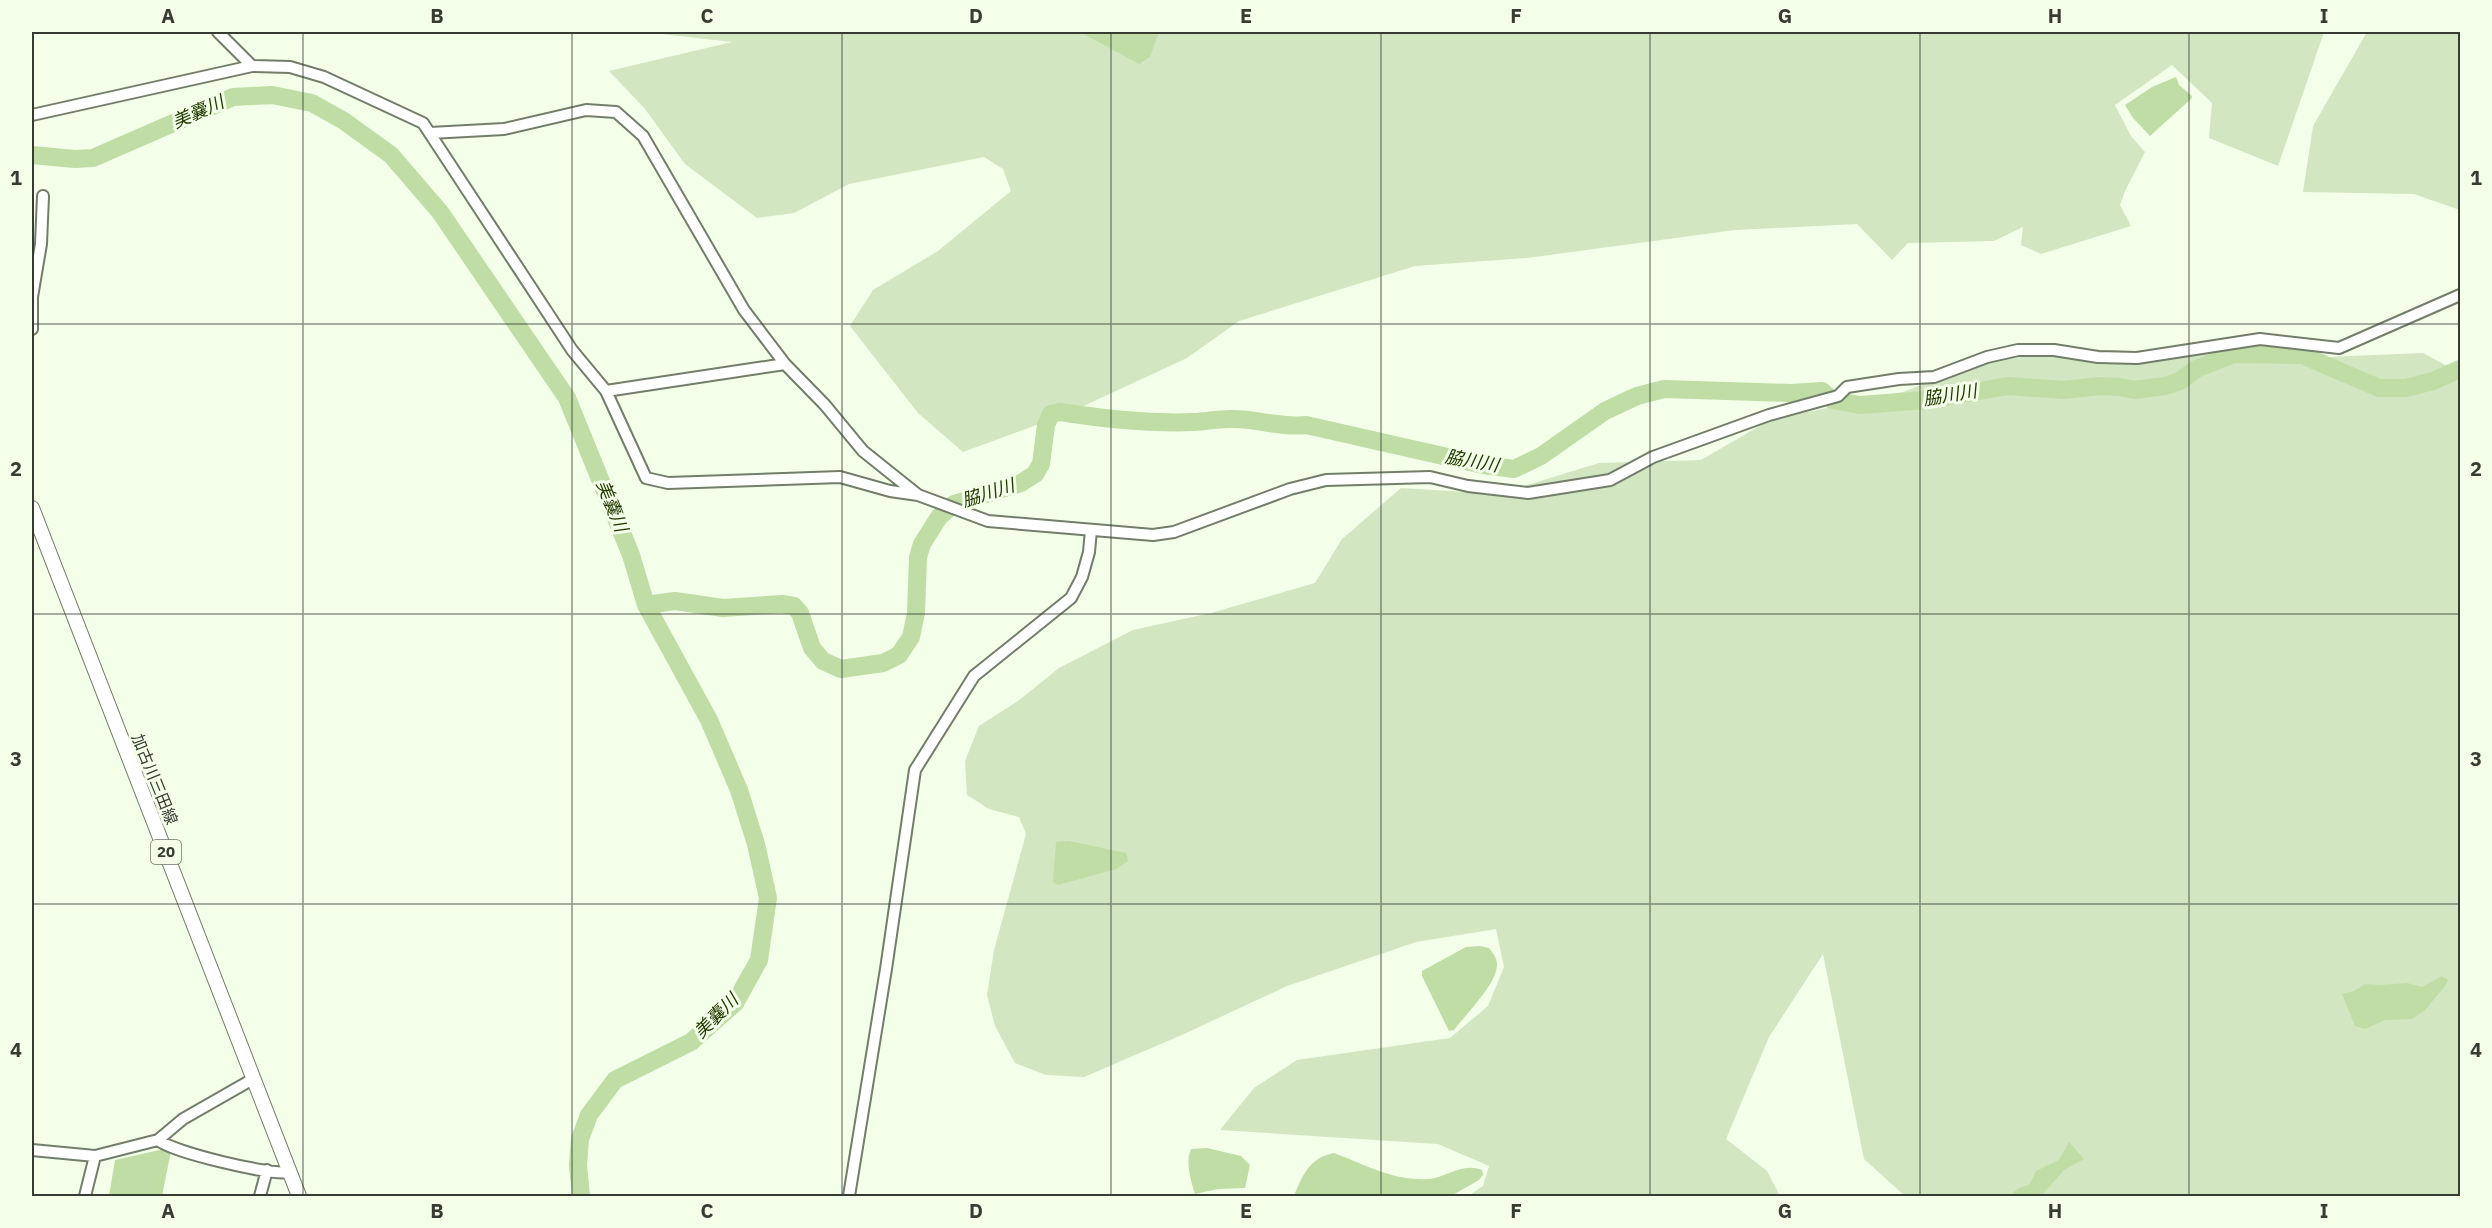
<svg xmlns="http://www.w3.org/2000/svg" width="2492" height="1228" viewBox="0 0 2492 1228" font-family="'IBM Plex Sans','Noto Sans JP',sans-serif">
<rect width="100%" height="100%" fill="#f3ffe9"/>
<!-- green -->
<path fill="#d2e6c1" d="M644,32h1680l-46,134 -69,-28 3,-35 -40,-38 -57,40 16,31 14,16 -20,39 -5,14 11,21 -90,28 -20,-9 2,-18 -29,14 -86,2 -16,17 -35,-36 -122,6 -208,28 -112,8 -176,55 -52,37 -123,57 -101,37 -45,-39 -68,-87 23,-36 65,-39 73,-60 -8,-22 -19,-12 -135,27 -55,29 -37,5 -72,-54 -40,-55 -36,-38 123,-29z
M2367,32h93v178l-46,-16 -111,-2 10,-66z
M2080,349l224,9 119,-5 37,20v823h-555l-41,-37 -41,-205 -54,83 -43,102 41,32 13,25h-312l15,-10 6,-20 -51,-22 -218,-14 34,-42 43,-28 153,-22 38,-32 16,-39 -8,-38 -80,13 -129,44 -103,48 -100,43 -38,-2 -31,-12 -20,-37 -8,-31 7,-45 32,-116 -7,-17 -30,-8 -22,-14 -2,-34 14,-35 39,-25 41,-33 74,-38 78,-17 104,-30 27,-44 59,-51 97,6 101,-31 102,-3 69,-40 133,-28 75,-29z"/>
<!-- water -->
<path fill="#bfdda5" d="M1080,32h79l-9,25 -11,7z
M2176,77l3,8 13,11v2l-42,38 -17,-18 -8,-13 27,-18z
M1069,841l57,12 2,8 -12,8 -58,16 -5,-3 3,-40z
M1480,946l9,2c4,5 8,10 8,17 0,19 -32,50 -43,65l-5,1 -27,-55v-5l44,-24z
M2442,976l6,4 -3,6 -20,24 -13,9 -27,1 -20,9 -10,-3 -13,-32 12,-3 11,-7 15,1 27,-2 15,4z
M2069,1142l15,17 -20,11 -23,26h-32l10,-8 11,-4 6,-13 23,-11z
M1207,1148l34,8 9,9 -5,23 -27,1 -23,5c-4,-12 -10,-32 -4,-45z
M164,1149l7,2 -9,45h-53l6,-36z
M1334,1153c31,12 60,28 94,26 20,-2 34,-17 54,-9l1,5 -4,5 -28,16h-157c8,-20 16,-39 40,-43z"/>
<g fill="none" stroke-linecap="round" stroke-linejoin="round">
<!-- river -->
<path stroke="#bfdda5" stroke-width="18" d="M32,155l43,4 18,-1 140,-61 39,-2 40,8 32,18 47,34 49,57 127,186 64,157 15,50 63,115 30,70 17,54 12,54 -9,62 -24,43 -44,39 -76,38 -26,35 -9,24 -2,26 3,31
M646,605l29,-4 48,7 59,-4 12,2 6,7 12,35 11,13 18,8 42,-6 16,-8 12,-18 5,-24 2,-56 4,-13 17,-27 15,-13 67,-21 14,-9 6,-10 5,-39 5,-11 9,-2c45,7 88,12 133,10 14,0 26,-4 41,-3 24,0 47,9 72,6l177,40 31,4 27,-13 64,-45 32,-15 27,-7 127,4 31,-2 10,9 28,5 67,-5 81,-14 56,4 36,-4 20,1 14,3 31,-4 15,-5 16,-12 38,-15 68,1 77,33h27l27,-7 27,-12"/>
<defs>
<path id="minor" d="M218,32l34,34
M32,115l220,-49 38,1 34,10 99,46 149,227 34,41 40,87 22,5 172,-6 50,14 28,4 70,26 165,14 21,-3 116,-43 36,-9 104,-3 38,9 60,7 82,-13 43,-23 116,-42 69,-19 9,-9 52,-8 35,-2 53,-20 31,-7h36l44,7 39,1 123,-19 79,9 121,-53
M430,133l74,-4 82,-19 30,2 27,24 101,174 41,54 40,41 38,46 55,44
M32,329v-32l9,-53 2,-48
M606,391l179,-27
M158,1140c15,12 113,36 132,32
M32,1150l63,6 63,-16 25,-21 70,-40
M85,1196l10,-40
M260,1196l7,-26
M849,1196l37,-227 29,-199 59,-94 97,-78 11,-21 7,-25 2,-22"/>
<path id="major" d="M32,508l267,688"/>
</defs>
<!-- minor casing -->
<use href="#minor" stroke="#737e6a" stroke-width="14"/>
<!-- major casing -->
<use href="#major" stroke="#737e6a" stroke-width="16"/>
<!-- minor -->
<use href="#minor" stroke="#fff" stroke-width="10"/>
<!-- major -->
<use href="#major" stroke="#fff" stroke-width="14"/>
</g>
<!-- grid -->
<path fill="none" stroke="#373c33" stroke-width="1.5" stroke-opacity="0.55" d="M303,32v1164M572,32v1164M842,32v1164M1111,32v1164M1381,32v1164M1650,32v1164M1920,32v1164M2189,32v1164M32,324h2428M32,614h2428M32,904h2428"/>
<g text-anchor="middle" stroke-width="6" stroke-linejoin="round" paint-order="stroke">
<!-- shield labels -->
<rect fill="#f3ffe9" stroke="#6f766a" stroke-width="1.5" x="151" y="840" width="30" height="24" rx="4.5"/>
<g font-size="15" font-weight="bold" fill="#373c33">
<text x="166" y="857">20</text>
</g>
<!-- street labels -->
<g font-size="16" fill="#373c33" stroke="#f3ffe9">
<text transform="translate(155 779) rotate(68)" y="6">加古川三田線</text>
</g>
<!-- water labels -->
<g font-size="18" font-style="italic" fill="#223b00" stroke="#f3ffe9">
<text transform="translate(198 112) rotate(-24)" y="6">美嚢川</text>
<text transform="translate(1950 395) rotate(-9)" y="6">脇川川</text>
<text transform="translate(1472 461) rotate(10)" y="6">脇川川</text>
<text transform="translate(988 493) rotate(-18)" y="6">脇川川</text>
<text transform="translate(612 506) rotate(68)" y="6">美嚢川</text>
<text transform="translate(716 1016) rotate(-45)" y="6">美嚢川</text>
</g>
</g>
<!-- border -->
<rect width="2492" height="1228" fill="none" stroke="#f3ffe9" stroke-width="66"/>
<rect x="33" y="33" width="2426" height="1162" fill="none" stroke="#373c33" stroke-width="2"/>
<g font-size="20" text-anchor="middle" font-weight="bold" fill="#373c33">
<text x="168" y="23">A</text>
<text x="437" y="23">B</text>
<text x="707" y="23">C</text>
<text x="976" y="23">D</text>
<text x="1246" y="23">E</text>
<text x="1516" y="23">F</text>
<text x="1785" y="23">G</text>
<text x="2055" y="23">H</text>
<text x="2324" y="23">I</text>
<text x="16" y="185">1</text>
<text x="2476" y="185">1</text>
<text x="16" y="476">2</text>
<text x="2476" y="476">2</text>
<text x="16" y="766">3</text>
<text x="2476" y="766">3</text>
<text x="16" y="1057">4</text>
<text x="2476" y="1057">4</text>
<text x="168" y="1218">A</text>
<text x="437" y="1218">B</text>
<text x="707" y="1218">C</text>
<text x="976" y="1218">D</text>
<text x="1246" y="1218">E</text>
<text x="1516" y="1218">F</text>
<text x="1785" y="1218">G</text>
<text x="2055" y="1218">H</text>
<text x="2324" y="1218">I</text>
</g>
</svg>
